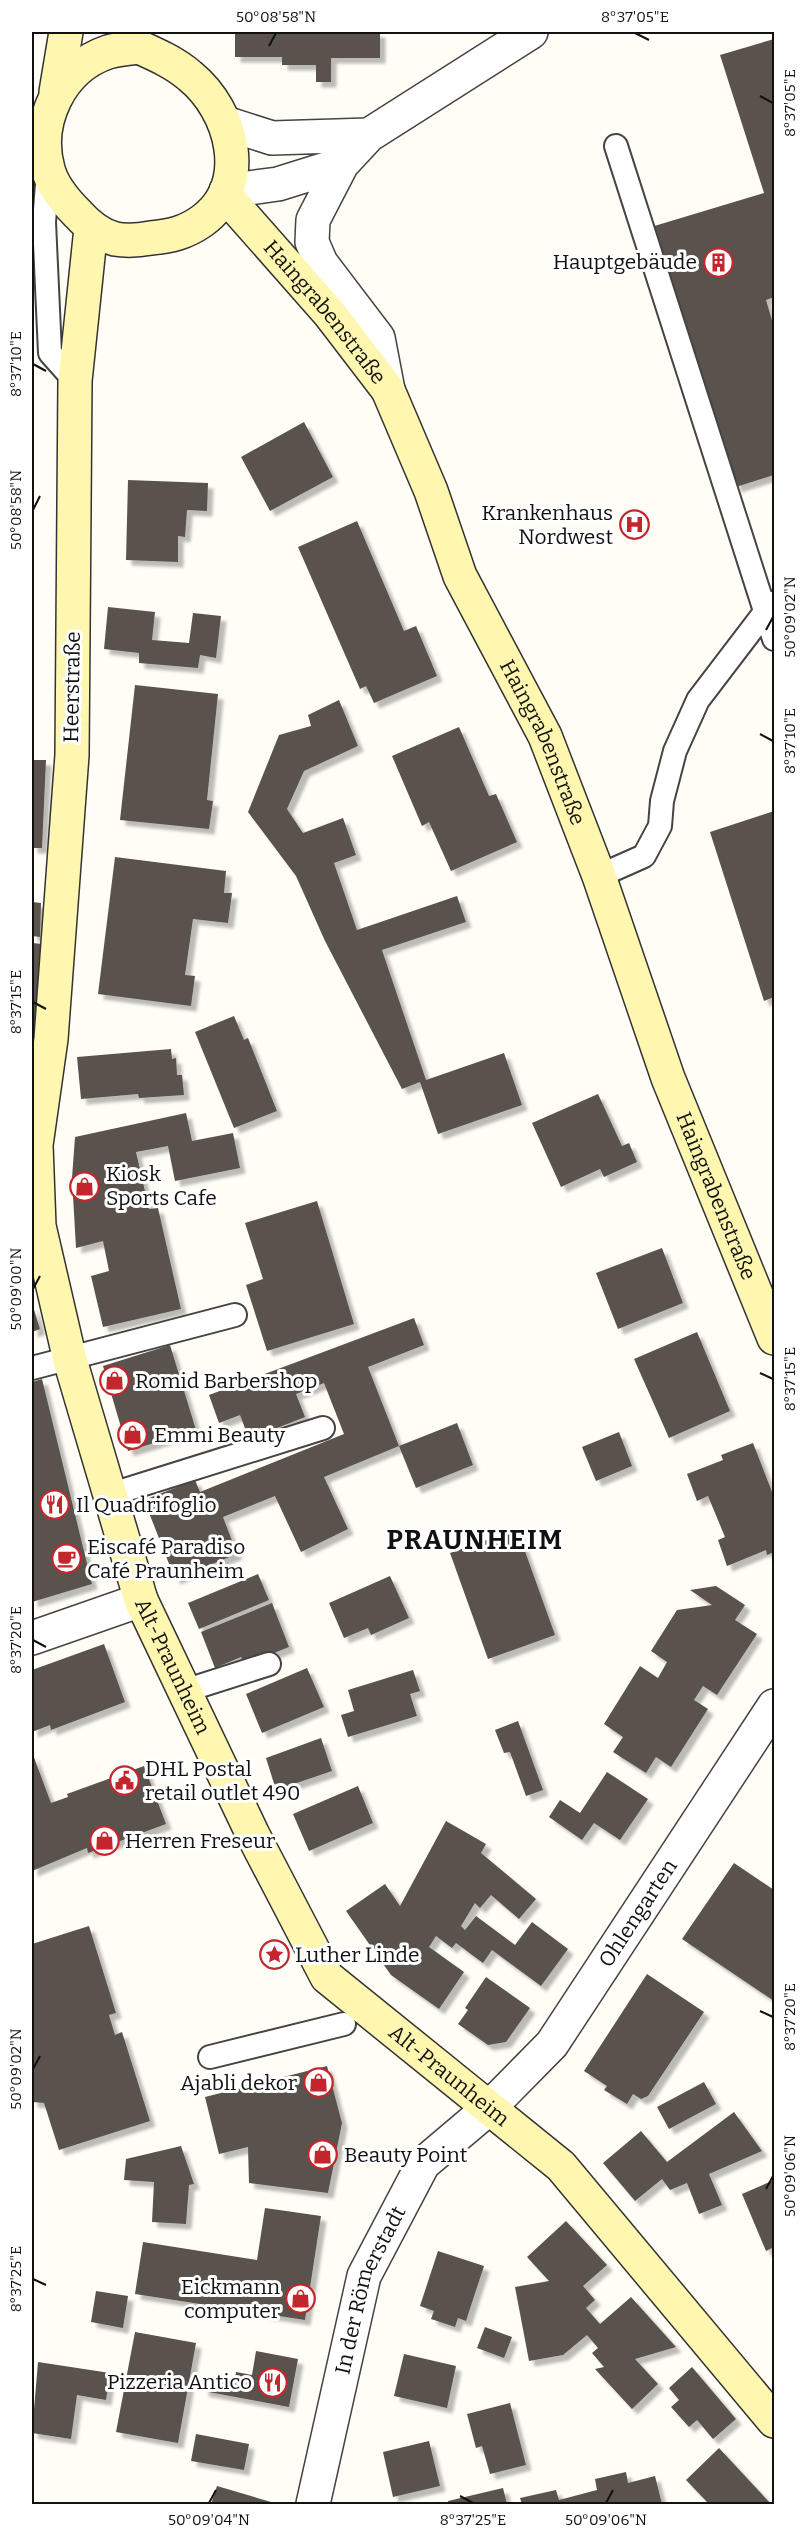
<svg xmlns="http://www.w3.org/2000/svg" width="806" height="2536" viewBox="0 0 806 2536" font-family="Bitter,serif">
<defs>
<filter id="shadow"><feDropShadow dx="5.5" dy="5.5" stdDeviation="1.5" flood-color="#0004"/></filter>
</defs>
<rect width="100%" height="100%" fill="#fffdf5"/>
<!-- building -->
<path fill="#5a524d" filter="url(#shadow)" d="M235,32h145v26h-49v24h-15v-17h-34v-8h-47z
M774,39v258l-8,3 8,27v148l-38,12 -85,-260 113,-34 -44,-138z
M304,422l29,55 -63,34 -29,-54z
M128,480l80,3 -1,28 -20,-1 -2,27 -7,-1v26l-52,-2z
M357,521l47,110 12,-5 21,50 -63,27 -8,-17 -6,3 -62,-142z
M108,607l47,5 -3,28 37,3 4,-30 28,3 -5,42 -16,-3 -2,13 -59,-5v-10l-35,-4z
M135,685l83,9 -11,106 6,1 -4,28 -89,-9z
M339,700l19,46 -54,25 -17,38 16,24 40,-15 13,37 -22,8 23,67 100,-34 9,26 -84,28 44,130 78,-27 18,52 -84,29 -18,-52 -18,7 -77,-148 -29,-65 -48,-64 31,-77 32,-9 -3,-11z
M459,727l30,69 7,-2 21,48 -66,29 -22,-49 -7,4 -30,-70z
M32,760h14l-4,88h-10z
M774,811v186l-10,4 -54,-169z
M115,857l111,14 -2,22h8l-4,30 -35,-4 -8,56 10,1 -4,30 -93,-12z
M32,902l9,1 -1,34 -8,-1z
M32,943l11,1 -10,96h-1z
M234,1016l10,24 4,-2 29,73 -43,17 -39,-96z
M171,1049l1,10 4,-1 1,17h5l2,20 -45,3 -1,-4 -57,5 -4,-42z
M598,1094l24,52 7,-3 8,19 -33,15 -4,-8 -39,18 -29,-64z
M186,1113l6,28 41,-8 7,35 -65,13 -7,-35 -32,6 13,57 9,-1 23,101 -78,18 -12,-51 18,-5 -6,-30 -27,7 -4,-70 3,-41z
M317,1201l37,123 -87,27 -21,-66 17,-6 -18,-56z
M662,1248l21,55 -65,26 -22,-56z
M32,1303l8,26 -8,3z
M414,1318l10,27 -56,22 31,79 -75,31 24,52 -47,23 -26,-56 -52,21 14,37 -62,25 -31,-79 51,-20 5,12 144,-58 -20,-51 -28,11 9,23 -56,22 -9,-24 -21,8 -10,-28z
M697,1332l33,79 -61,27 -35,-79z
M170,1345l26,85 -68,21 -25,-85z
M42,1379l50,205 -60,18v-220z
M457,1423l16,42 -57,23 -17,-42z
M619,1432l13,34 -36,15 -14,-34z
M753,1443l21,54v55l-7,3 -1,-5 -39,16 -9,-26 7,-3 -17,-41 -11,5 -10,-27 36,-14 -2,-5z
M517,1529l38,106 -67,24 -38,-106z
M258,1574l11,26 -70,29 -11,-26z
M390,1576l19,42 -38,17 -3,-7 -24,10 -15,-35z
M716,1586l29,19 -10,15 22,14 -40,61 -14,-9 -9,14 14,9 -37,58 -15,-10 -10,16 -33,-21 10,-15 -19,-13 36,-58 18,12 9,-16 -16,-11 26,-41 35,-5 -22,-15z
M272,1603l17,44 -45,18 -3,-8 -26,11 -14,-36z
M104,1644l21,58 -74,28 -1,-5 -18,7v-62z
M307,1668l17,39 -62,26 -16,-39z
M413,1670l7,21 -10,3 7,22 -69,21 -7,-22 13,-4 -6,-21z
M518,1721l25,69 -17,6 -16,-44 -6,1 -9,-23z
M321,1738l11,33 -56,19 -10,-32z
M32,1752l19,51 17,-6 -1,-3 77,-28 22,58 -78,29 -1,-5 -55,23z
M607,1772l41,27 -28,41 -26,-17 -12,17 -33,-23 11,-17 20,13z
M358,1786l15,37 -64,28 -16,-37z
M446,1821l40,23 -5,9 55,46 -17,20 -28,-24 -11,13 -5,-5 -14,23 4,4 11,-14 39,29 17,-23 36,27 -27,37 -49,-36 -9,13 -27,-20 -4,5 -16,-12 -7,11 35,25 -25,37 -48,-34 -45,-64 39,-27 15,22z
M734,1863l40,27v111l-92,-62z
M89,1926l27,87 -7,2 6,20 7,-3 28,89 -91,29 -15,-47 -12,-1v-158z
M647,1974l57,38 -56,84 -7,3 -8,-5 -6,10 -23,-14 3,-4 -23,-15z
M486,1977l44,31 -24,34 -18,3 -30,-21 10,-14 -3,-2z
M327,2066l15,57 -14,70 -79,-10 -1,-36 -29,7 -14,-57z
M704,2082l12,22 -47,25 -12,-22z
M734,2112l28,39 -53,23 13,31 -23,9 -12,-31 -17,7 -8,-11 -27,22 -32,-38 38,-32 26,31z
M181,2146l13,38 -5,1 -3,39 -34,-2 2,-40 -30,-2 2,-21z
M774,2180v67l-8,4 -24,-57z
M265,2208l56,8 -16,104 -170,-26 8,-52 114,18z
M566,2221l41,44 -24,21 12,14 -9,8 14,16 31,-27 45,50 -41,12 23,25 -26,25 -37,-40 9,-2 -12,-14 6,-5 -11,-13 -24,20 -34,6 -14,-74 34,-6 -22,-24z
M438,2251l46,15 -18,55 -8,-3 -3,9 -24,-8 3,-8 -14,-5z
M96,2291l32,5 -5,32 -32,-6z
M485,2327l27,10 -8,21 -27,-10z
M135,2332l61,11 -18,100 -62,-11z
M256,2351l42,8 -9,48 -86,-16 2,-14 29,5 2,-10 16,3z
M404,2354l52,12 -9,42 -53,-12z
M38,2362l72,11 -4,27 -29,-5 -6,44 -39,-6z
M692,2367l44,52 -23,20 -16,-19 -8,7 -18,-20 8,-7 -10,-12z
M510,2403l16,62 -36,9 -8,-28 -6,2 -9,-34z
M196,2434l53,10 -5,26 -53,-9z
M429,2441l11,45 -47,11 -10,-45z
M719,2448l52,56h-62l-23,-24z
M626,2472l2,11 27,-7 7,28h-140l-2,-6 36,-8 3,10 38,-10 -2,-11z
M217,2486l54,16v2h-60z
M503,2488l4,16h-58l-1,-3z"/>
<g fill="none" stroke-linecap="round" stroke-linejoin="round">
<defs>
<path id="service" d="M616,146l158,493
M48,172l-4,50 6,131 25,28
M599,876l45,-20 16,-30 2,-25 13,-50 23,-51 74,-97
M32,1368l203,-53
M109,1495l214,-67
M184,1691l85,-27
M210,2057l134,-33"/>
<path id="minor" d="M225,123l47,15 97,-3
M226,191l52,-7 64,-20
M388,390l-10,-52 -57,-75 -9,-21 1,-22 29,-56 27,-29 162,-103
M32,1638l109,-38"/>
<g id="tertiary">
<path id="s1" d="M313,2504l51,-228 59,-112 65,-55 64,-65 222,-338"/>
</g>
<g id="secondary">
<path d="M139,47c18,8 36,16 51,29 43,35 62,109 12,145 -17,12 -31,15 -51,17 -11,2 -25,3 -36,1 -15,-4 -27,-14 -37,-25 -11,-11 -26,-29 -30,-45 -13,-47 12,-101 60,-117 9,-3 21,-4 31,-5z"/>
<path d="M56,92l10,-60"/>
<path id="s2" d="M225,195l104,118 59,77 43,101 29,85 85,160 54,140 69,202 106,260"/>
<path id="s3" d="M91,228l-16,153 -3,374 -21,284 -15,106 3,81 31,134 71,240 112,235 74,142 234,189 213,255"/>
</g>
</defs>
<!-- service casing -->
<use href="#service" stroke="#444" stroke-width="26"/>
<!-- minor casing -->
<use href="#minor" stroke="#444" stroke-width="36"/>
<!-- tertiary casing -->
<use href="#tertiary" stroke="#444" stroke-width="36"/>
<!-- secondary casing -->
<use href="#secondary" stroke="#333" stroke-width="36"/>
<!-- service -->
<use href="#service" stroke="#fff" stroke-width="22"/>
<!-- minor -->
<use href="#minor" stroke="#fff" stroke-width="33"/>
<!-- tertiary -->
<use href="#tertiary" stroke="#fff" stroke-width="33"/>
<!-- secondary -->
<use href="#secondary" stroke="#fff6b0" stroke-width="33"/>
</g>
<!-- ticks -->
<path fill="none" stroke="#111" stroke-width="2" d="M635,33l14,7M269,46l7,-13M760,96l13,7M33,364l13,7M33,510l7,-14M766,630l7,-13M760,734l13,7M33,1002l13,7M33,1289l7,-13M760,1373l13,6M33,1640l13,7M760,2011l13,6M33,2069l7,-13M766,2189l7,-13M33,2279l13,6M460,2496l13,7M209,2503l7,-13M606,2503l7,-13"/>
<!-- icons -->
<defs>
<symbol id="building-ring" viewBox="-11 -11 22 22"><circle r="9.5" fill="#fff" stroke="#c4262e" stroke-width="1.5"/><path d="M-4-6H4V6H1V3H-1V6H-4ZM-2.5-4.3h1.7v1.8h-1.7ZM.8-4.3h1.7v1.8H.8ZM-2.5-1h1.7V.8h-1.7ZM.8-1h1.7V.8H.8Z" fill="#c4262e"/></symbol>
<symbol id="hospital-ring" viewBox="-11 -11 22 22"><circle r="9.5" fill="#fff" stroke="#c4262e" stroke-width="1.5"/><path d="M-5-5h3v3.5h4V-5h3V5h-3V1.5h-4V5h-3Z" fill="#c4262e"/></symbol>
<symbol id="shop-ring" viewBox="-11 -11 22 22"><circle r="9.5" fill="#fff" stroke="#c4262e" stroke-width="1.5"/><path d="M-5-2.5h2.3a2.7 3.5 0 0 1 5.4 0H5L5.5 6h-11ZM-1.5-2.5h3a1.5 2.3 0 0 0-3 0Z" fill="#c4262e"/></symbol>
<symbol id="restaurant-ring" viewBox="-11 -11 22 22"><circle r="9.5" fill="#fff" stroke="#c4262e" stroke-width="1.5"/><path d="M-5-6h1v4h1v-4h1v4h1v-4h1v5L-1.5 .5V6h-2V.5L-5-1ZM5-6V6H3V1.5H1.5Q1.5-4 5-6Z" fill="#c4262e"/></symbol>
<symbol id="cafe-ring" viewBox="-11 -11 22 22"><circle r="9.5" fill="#fff" stroke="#c4262e" stroke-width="1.5"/><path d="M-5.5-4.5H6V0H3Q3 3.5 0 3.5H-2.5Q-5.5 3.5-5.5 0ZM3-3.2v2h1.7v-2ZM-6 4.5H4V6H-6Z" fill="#c4262e"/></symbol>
<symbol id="civic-ring" viewBox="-11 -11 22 22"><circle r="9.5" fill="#fff" stroke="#c4262e" stroke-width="1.5"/><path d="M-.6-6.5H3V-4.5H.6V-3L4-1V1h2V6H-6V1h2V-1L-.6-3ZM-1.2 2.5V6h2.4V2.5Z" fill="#c4262e"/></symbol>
<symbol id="sight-ring" viewBox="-11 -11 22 22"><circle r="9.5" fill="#fff" stroke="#c4262e" stroke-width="1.5"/><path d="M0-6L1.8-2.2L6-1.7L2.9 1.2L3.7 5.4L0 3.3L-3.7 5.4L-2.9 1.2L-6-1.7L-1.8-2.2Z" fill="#c4262e"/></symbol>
</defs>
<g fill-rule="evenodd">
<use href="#building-ring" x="702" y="246" width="33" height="33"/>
<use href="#hospital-ring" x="618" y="508" width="33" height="33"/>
<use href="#shop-ring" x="68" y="1170" width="33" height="33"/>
<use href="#shop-ring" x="98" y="1364" width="33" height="33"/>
<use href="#shop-ring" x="116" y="1418" width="33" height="33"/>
<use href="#restaurant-ring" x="38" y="1488" width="33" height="33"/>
<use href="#cafe-ring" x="50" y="1542" width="33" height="33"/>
<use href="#civic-ring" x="108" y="1764" width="33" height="33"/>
<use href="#shop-ring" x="88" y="1824" width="33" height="33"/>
<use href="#sight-ring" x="258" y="1938" width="33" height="33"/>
<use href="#shop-ring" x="302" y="2066" width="33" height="33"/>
<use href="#shop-ring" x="306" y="2138" width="33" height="33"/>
<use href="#shop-ring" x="284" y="2282" width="33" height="33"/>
<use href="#restaurant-ring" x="256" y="2366" width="33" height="33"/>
</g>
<g text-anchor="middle" stroke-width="6" stroke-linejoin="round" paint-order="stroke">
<!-- poi labels -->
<g font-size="21" fill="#111" stroke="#fff" text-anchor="start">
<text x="697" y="269" text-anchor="end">Hauptgebäude</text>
<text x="613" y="520" text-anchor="end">Krankenhaus<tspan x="613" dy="24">Nordwest</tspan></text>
<text x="106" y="1181">Kiosk<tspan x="106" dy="24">Sports Cafe</tspan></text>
<text x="135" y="1388">Romid Barbershop</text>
<text x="154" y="1442">Emmi Beauty</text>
<text x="76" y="1512">Il Quadrifoglio</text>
<text x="87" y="1554">Eiscafé Paradiso<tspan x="87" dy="24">Café Praunheim</tspan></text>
<text x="145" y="1776">DHL Postal<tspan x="145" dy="24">retail outlet 490</tspan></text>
<text x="125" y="1848">Herren Freseur</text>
<text x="295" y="1962">Luther Linde</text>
<text x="297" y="2090" text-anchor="end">Ajabli dekor</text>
<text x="344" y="2162">Beauty Point</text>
<text x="280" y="2294" text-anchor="end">Eickmann<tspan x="280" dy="24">computer</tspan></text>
<text x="252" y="2389" text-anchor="end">Pizzeria Antico</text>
</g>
<!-- street labels -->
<g font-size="21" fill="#111" stroke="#fff">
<text dy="7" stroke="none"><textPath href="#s2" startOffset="154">Haingrabenstraße</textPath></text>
<text transform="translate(72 687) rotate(-89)" y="7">Heerstraße</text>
<text dy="7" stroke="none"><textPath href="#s2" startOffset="640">Haingrabenstraße</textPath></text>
<text dy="7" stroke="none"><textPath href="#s2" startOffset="1126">Haingrabenstraße</textPath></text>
<text dy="7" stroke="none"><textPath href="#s3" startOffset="1462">Alt-Praunheim</textPath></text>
<text dy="7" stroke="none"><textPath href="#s1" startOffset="693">Ohlengarten</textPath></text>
<text dy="7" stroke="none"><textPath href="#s3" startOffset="1966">Alt-Praunheim</textPath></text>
<text dy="7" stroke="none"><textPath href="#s1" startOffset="222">In der Römerstadt</textPath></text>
</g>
<!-- district labels -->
<g font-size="27" font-weight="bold" letter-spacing="1.5" fill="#111" stroke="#fff">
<text x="475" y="1549">PRAUNHEIM</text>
</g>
</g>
<!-- border -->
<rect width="806" height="2536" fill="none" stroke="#ffffff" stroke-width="66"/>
<rect x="33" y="33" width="740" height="2470" fill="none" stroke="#111" stroke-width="2"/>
<g font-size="15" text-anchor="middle" fill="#111">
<text x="276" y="22">50°08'58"N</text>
<text x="635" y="22">8°37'05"E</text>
<text transform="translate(790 103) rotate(-90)" y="5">8°37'05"E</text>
<text transform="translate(16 364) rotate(-90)" y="5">8°37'10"E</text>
<text transform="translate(16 510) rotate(-90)" y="5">50°08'58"N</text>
<text transform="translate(790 617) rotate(-90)" y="5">50°09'02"N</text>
<text transform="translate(790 741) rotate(-90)" y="5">8°37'10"E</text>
<text transform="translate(16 1002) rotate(-90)" y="5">8°37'15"E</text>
<text transform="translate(16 1289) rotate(-90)" y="5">50°09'00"N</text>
<text transform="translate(790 1379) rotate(-90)" y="5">8°37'15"E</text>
<text transform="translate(16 1640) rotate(-90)" y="5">8°37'20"E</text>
<text transform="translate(790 2017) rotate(-90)" y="5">8°37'20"E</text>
<text transform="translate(16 2069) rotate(-90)" y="5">50°09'02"N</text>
<text transform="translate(790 2176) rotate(-90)" y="5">50°09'06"N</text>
<text transform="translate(16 2279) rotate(-90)" y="5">8°37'25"E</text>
<text x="209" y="2525">50°09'04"N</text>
<text x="473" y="2525">8°37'25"E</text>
<text x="606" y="2525">50°09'06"N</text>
</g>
</svg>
